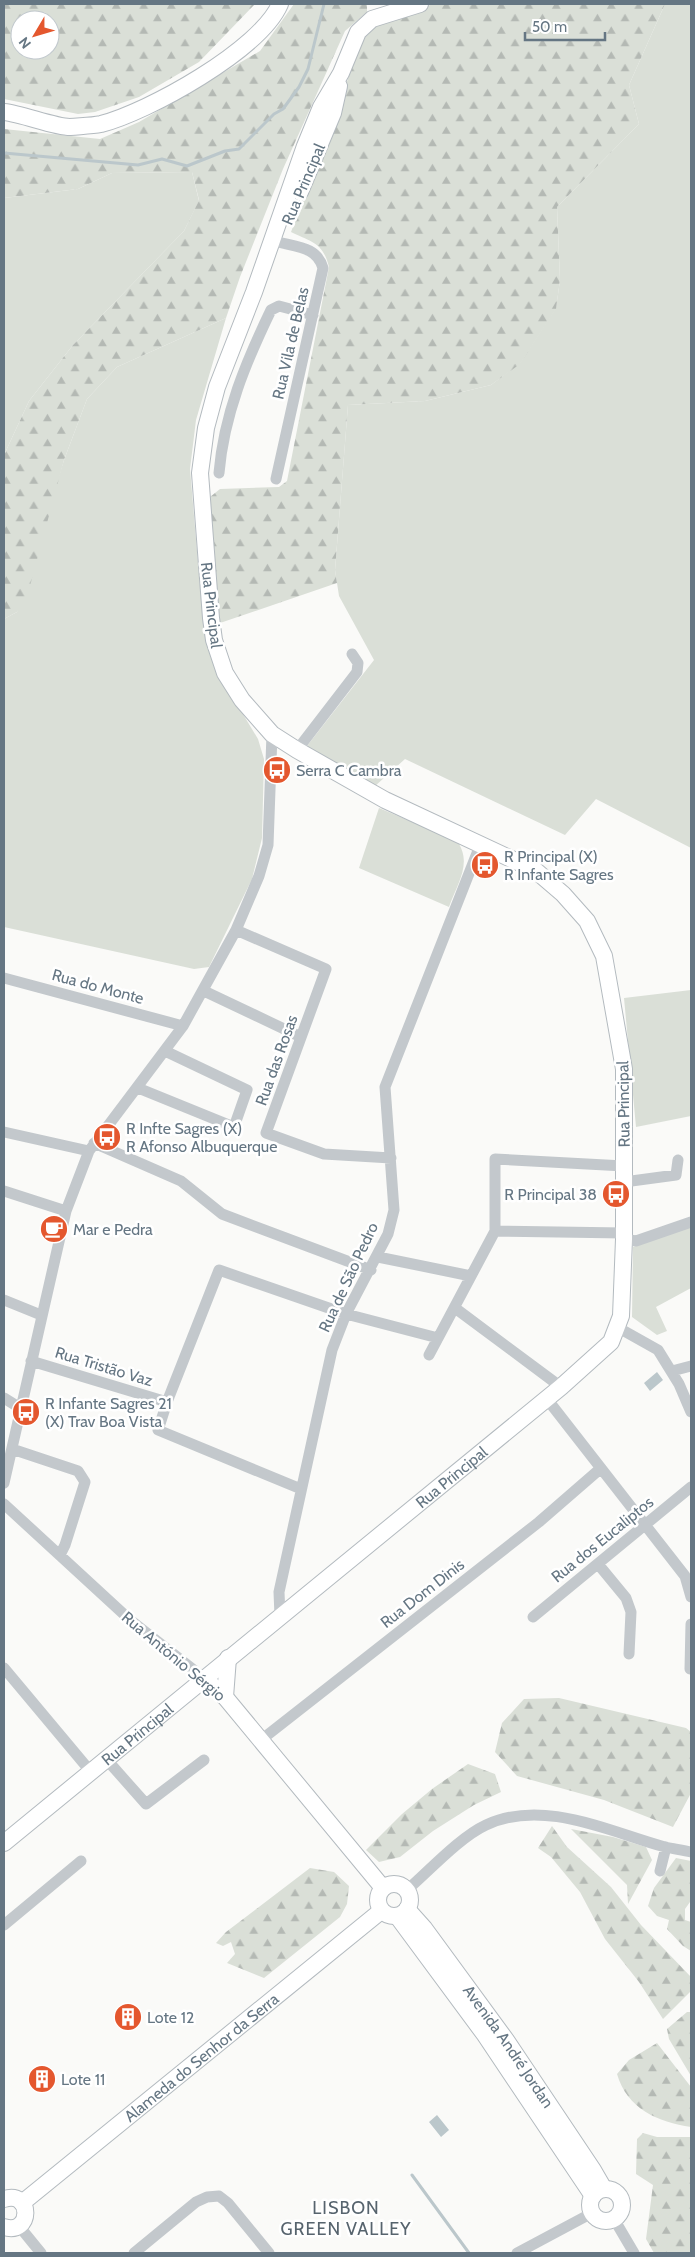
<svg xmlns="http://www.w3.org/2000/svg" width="695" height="2257" viewBox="0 0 695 2257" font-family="Cabin,sans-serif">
<defs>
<pattern id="forest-firs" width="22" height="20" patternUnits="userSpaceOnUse" patternTransform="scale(1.25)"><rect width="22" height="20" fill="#dadfd7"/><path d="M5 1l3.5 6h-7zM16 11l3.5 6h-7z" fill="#b4b9b4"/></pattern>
</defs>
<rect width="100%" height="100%" fill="#fafaf8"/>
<!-- green -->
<path fill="#dadfd7" d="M665,4h26v844l-95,-49 -31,36 -160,-76 -31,28 -67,-41 67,-86 -35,-64 -4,-26 13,-165 77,-4 66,-16 29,-22 36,-55 4,-28 -3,-73 82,-83 -10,-39z
M192,172l7,29 -15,30 -111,114 -44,56 -25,54v-257l74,-9 34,-16z
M226,318l-30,102 -6,49 10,117 8,58 12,32 38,63 6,20 -2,79 -10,41 -43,88 -15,2 -190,-42v-308l13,-7 47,-152 23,-61 30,-32z
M379,808l78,33c16,22 0,43 -8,66l-90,-39z
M691,990v126l-55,11 -12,-129z
M691,1225v63l-35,19 11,24 -10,4 -25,-18 1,-70z"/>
<!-- forest -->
<path fill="url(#forest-firs)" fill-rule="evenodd" d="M4,4h251l-56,58 -60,35 -44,15 -17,2 -74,-15zM20,20h30v30h-30z
M294,4h73v8l-22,19 -62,138 -43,108 -14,41 -109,49 -30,32 -23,61 -37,137 -10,15 -13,7v-164l25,-54 44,-56 111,-114 15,-31 -7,-28 -80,1 -34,16 -74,9v-69l96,10 39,-17 121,-71z
M433,4h232l-36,81 10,39 -82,83 3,73 -4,29 -36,55 -29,21 -66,16 -77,4 -13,165 2,13 -117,40 -10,-126 10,-8 59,-2 8,-6 42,-214c-6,-25 -18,-25 -38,-35l50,-132 20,-61 8,-13z
M559,1698l127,30 5,4v61l-18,34 -69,-27 -87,-24 -22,-24 7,-29 22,-24z
M468,1764l27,10 6,18 -27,13 -41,26 -33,26 -21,5 -13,-12 36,-36 30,-25z
M552,1826l15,21 44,40 30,38 50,52v14l-28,28 -24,-37 -34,-43 -25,-47 -29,-35 -13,-9z
M571,1829l42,8 33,10 6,13 -24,44 -1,-19z
M676,1858l15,3v42l-1,-1 -5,7v11l6,2v29l-8,-5 -16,-17 2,-9 -12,-4 -9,-10 6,-18z
M310,1868l24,4 15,14 -2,18 -7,13 -76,61 -37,-15 8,-9 -4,-12 -8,4 -7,-3 10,-11z
M687,2012h4v64l-22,-37 -2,-10z
M657,2043l34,44v40c-33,-5 -64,-18 -74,-53l12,-14z
M643,2133l14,4h34v116h-37l-8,-14 7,-54 -17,-11 1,-35z"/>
<!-- water -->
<path fill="#bbc7cb" d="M657,1372l6,8 -13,11 -6,-8z
M437,2115l12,15 -8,7 -12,-15z"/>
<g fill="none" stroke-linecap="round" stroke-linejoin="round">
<!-- stream -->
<path stroke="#bbc7cb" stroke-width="3" d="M4,153l134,12 24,-6 25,7 38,-15 14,-2 35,-35 9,-5 16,-22 9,-18 16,-65
M412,2175l57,78"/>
<defs>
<g id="secondary">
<path d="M4,112c19,2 50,15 66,15 10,-1 21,-1 31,-3 47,-12 159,-74 179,-120"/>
<path d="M300,192l33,-79 6,-27"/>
<path d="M204,1678l21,19 158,191"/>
<path d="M225,1697l3,-39"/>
<path id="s1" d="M4,1843l557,-456 50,-45 10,-26 3,-77v-170l-20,-113 -17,-35 -24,-27 -28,-24 -150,-70 -88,-50 -25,-16 -30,-34 -17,-27 -11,-33 -3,-22 -11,-145 6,-45 11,-41 37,-95 51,-146 16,-39 20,-34 17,-41 14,-13 48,-15"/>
<circle cx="394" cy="1900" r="16"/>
<path id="s2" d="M407,1909l17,19 82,112 87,130 11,19"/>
<path d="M397,1916l88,119 108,161"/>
<circle cx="606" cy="2205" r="16"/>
<path d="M4,2199c29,-9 28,37 0,28"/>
<path id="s3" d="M22,2203l359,-292"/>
</g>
</defs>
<!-- secondary casing -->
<use href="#secondary" stroke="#b3babf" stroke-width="18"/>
<!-- street -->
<path stroke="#c3c8cc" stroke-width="11" d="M219,473c5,-59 27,-111 52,-163l8,-4 34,9
M276,479l47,-211c-6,-21 -26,-21 -45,-26
M297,750l60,-78 1,-9 -6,-9
M236,930l90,39 -60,164 58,21 67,4
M4,978l179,48
M204,991l97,46
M138,1088l96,39 13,-37 -82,-39
M4,1132l85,19
M94,1143l87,38 41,33 149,56
M624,1182l52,-7 2,-15
M4,1191l62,20
M495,1231l129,2
M624,1239l12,2 55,-19
M378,1257l93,19
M4,1300l37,15
M455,1308l106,79
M617,1327l41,23 21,34 12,28
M429,1355l66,-124v-72l129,7
M31,1361l136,41
M672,1371l19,-5
M4,1398l16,10
M547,1399l138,177 6,21
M12,1449l66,22 7,11 -20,63 -5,10
M4,1483l62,-272 23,-60 94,-125 53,-96 23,-54 9,-31 4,-111
M301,1489l-143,-59 9,-28 52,-132 127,44 92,24
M4,1504l125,115 75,59
M598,1564l28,34 5,14 -2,42
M280,1616l-1,-24 53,-242 14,-36 42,-80 6,-24 -9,-123 96,-244
M533,1617l158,-130
M4,1668l87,104
M690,1669l1,-45
M261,1740l278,-218 61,-53
M107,1760l39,44 58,-44
M660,1871l6,-24
M407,1890c22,-19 53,-53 79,-65 57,-27 124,7 179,22 9,2 18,3 26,5
M4,1925l77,-64
M614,2219l20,34
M19,2226l22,27
M134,2253l62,-51 11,-5 12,-1 9,7 41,50
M517,2253l75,-40"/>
<!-- secondary -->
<use href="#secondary" stroke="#fff" stroke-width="16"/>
</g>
<!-- icons -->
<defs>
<symbol id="bus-disc" viewBox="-11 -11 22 22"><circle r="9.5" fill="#e4572e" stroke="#fff"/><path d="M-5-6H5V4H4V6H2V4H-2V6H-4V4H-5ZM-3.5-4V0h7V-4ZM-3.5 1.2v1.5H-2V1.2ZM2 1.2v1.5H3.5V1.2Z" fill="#fff"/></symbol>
<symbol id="cafe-disc" viewBox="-11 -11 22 22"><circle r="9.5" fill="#e4572e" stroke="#fff"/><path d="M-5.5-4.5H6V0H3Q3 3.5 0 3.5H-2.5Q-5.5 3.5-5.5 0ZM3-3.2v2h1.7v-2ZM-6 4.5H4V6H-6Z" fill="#fff"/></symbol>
<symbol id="building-disc" viewBox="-11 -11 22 22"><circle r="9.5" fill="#e4572e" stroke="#fff"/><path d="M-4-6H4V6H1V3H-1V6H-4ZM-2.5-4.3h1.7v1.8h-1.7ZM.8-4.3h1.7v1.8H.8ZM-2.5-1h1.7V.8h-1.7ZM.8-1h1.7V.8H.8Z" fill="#fff"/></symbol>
</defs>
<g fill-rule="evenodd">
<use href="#bus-disc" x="261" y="754" width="32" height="32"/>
<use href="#bus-disc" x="469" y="849" width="32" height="32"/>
<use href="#bus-disc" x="91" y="1121" width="32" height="32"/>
<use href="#bus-disc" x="600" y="1178" width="32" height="32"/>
<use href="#cafe-disc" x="38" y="1213" width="32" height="32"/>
<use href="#bus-disc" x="10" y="1396" width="32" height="32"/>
<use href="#building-disc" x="112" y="2001" width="32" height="32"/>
<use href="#building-disc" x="26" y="2063" width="32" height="32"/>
</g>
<g text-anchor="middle" stroke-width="5" stroke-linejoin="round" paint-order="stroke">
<!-- street labels -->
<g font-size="16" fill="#657683" stroke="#fff">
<text transform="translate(303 184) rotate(-67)" y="6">Rua Principal</text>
<text transform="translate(290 343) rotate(-77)" y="6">Rua Vila de Belas</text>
<text transform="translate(212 605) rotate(83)" y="6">Rua Principal</text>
<text transform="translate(98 986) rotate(15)" y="6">Rua do Monte</text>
<text transform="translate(276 1060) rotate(-70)" y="6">Rua das Rosas</text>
<text transform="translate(623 1104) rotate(-91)" y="6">Rua Principal</text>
<text transform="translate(348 1277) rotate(-65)" y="6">Rua de São Pedro</text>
<text transform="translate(104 1366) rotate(17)" y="6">Rua Tristão Vaz</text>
<text dy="6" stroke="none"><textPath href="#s1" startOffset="578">Rua Principal</textPath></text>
<text transform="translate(602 1539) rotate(-39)" y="6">Rua dos Eucaliptos</text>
<text transform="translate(422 1593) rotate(-38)" y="6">Rua Dom Dinis</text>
<text transform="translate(174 1656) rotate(40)" y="6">Rua António Sérgio</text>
<text dy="6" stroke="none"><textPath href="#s1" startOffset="172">Rua Principal</textPath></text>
<text dy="6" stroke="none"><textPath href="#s2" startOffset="171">Avenida André Jordan</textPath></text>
<text dy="6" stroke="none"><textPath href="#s3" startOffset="231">Alameda do Senhor da Serra</textPath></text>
</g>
<!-- poi labels -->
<g font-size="16" fill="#657683" stroke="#fff" text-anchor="start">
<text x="296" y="776">Serra C Cambra</text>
<text x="504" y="862">R Principal (X)<tspan x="504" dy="18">R Infante Sagres</tspan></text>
<text x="126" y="1134">R Infte Sagres (X)<tspan x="126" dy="18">R Afonso Albuquerque</tspan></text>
<text x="597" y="1200" text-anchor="end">R Principal 38</text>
<text x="73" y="1235">Mar e Pedra</text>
<text x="45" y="1409">R Infante Sagres 21<tspan x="45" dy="18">(X) Trav Boa Vista</tspan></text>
<text x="147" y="2023">Lote 12</text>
<text x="61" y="2085">Lote 11</text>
</g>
<!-- neighbourhood labels -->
<g font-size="18" letter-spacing="1" fill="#57646e" stroke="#fff">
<text x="346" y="2214">LISBON<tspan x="346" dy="21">GREEN VALLEY</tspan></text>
</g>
</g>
<!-- border -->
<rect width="695" height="2257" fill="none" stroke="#657683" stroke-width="10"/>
<!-- north arrow -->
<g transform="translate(35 35) rotate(232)"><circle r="24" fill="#ffffff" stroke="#c1c8cd"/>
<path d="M0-4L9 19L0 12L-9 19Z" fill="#e4572e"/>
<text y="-8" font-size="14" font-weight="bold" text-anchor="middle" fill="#657683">N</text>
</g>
<!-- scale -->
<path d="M525 32v8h80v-8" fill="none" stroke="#657683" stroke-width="2.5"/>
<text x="532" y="32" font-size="15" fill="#657683" stroke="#ffffff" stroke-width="4" paint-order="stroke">50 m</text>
</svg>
